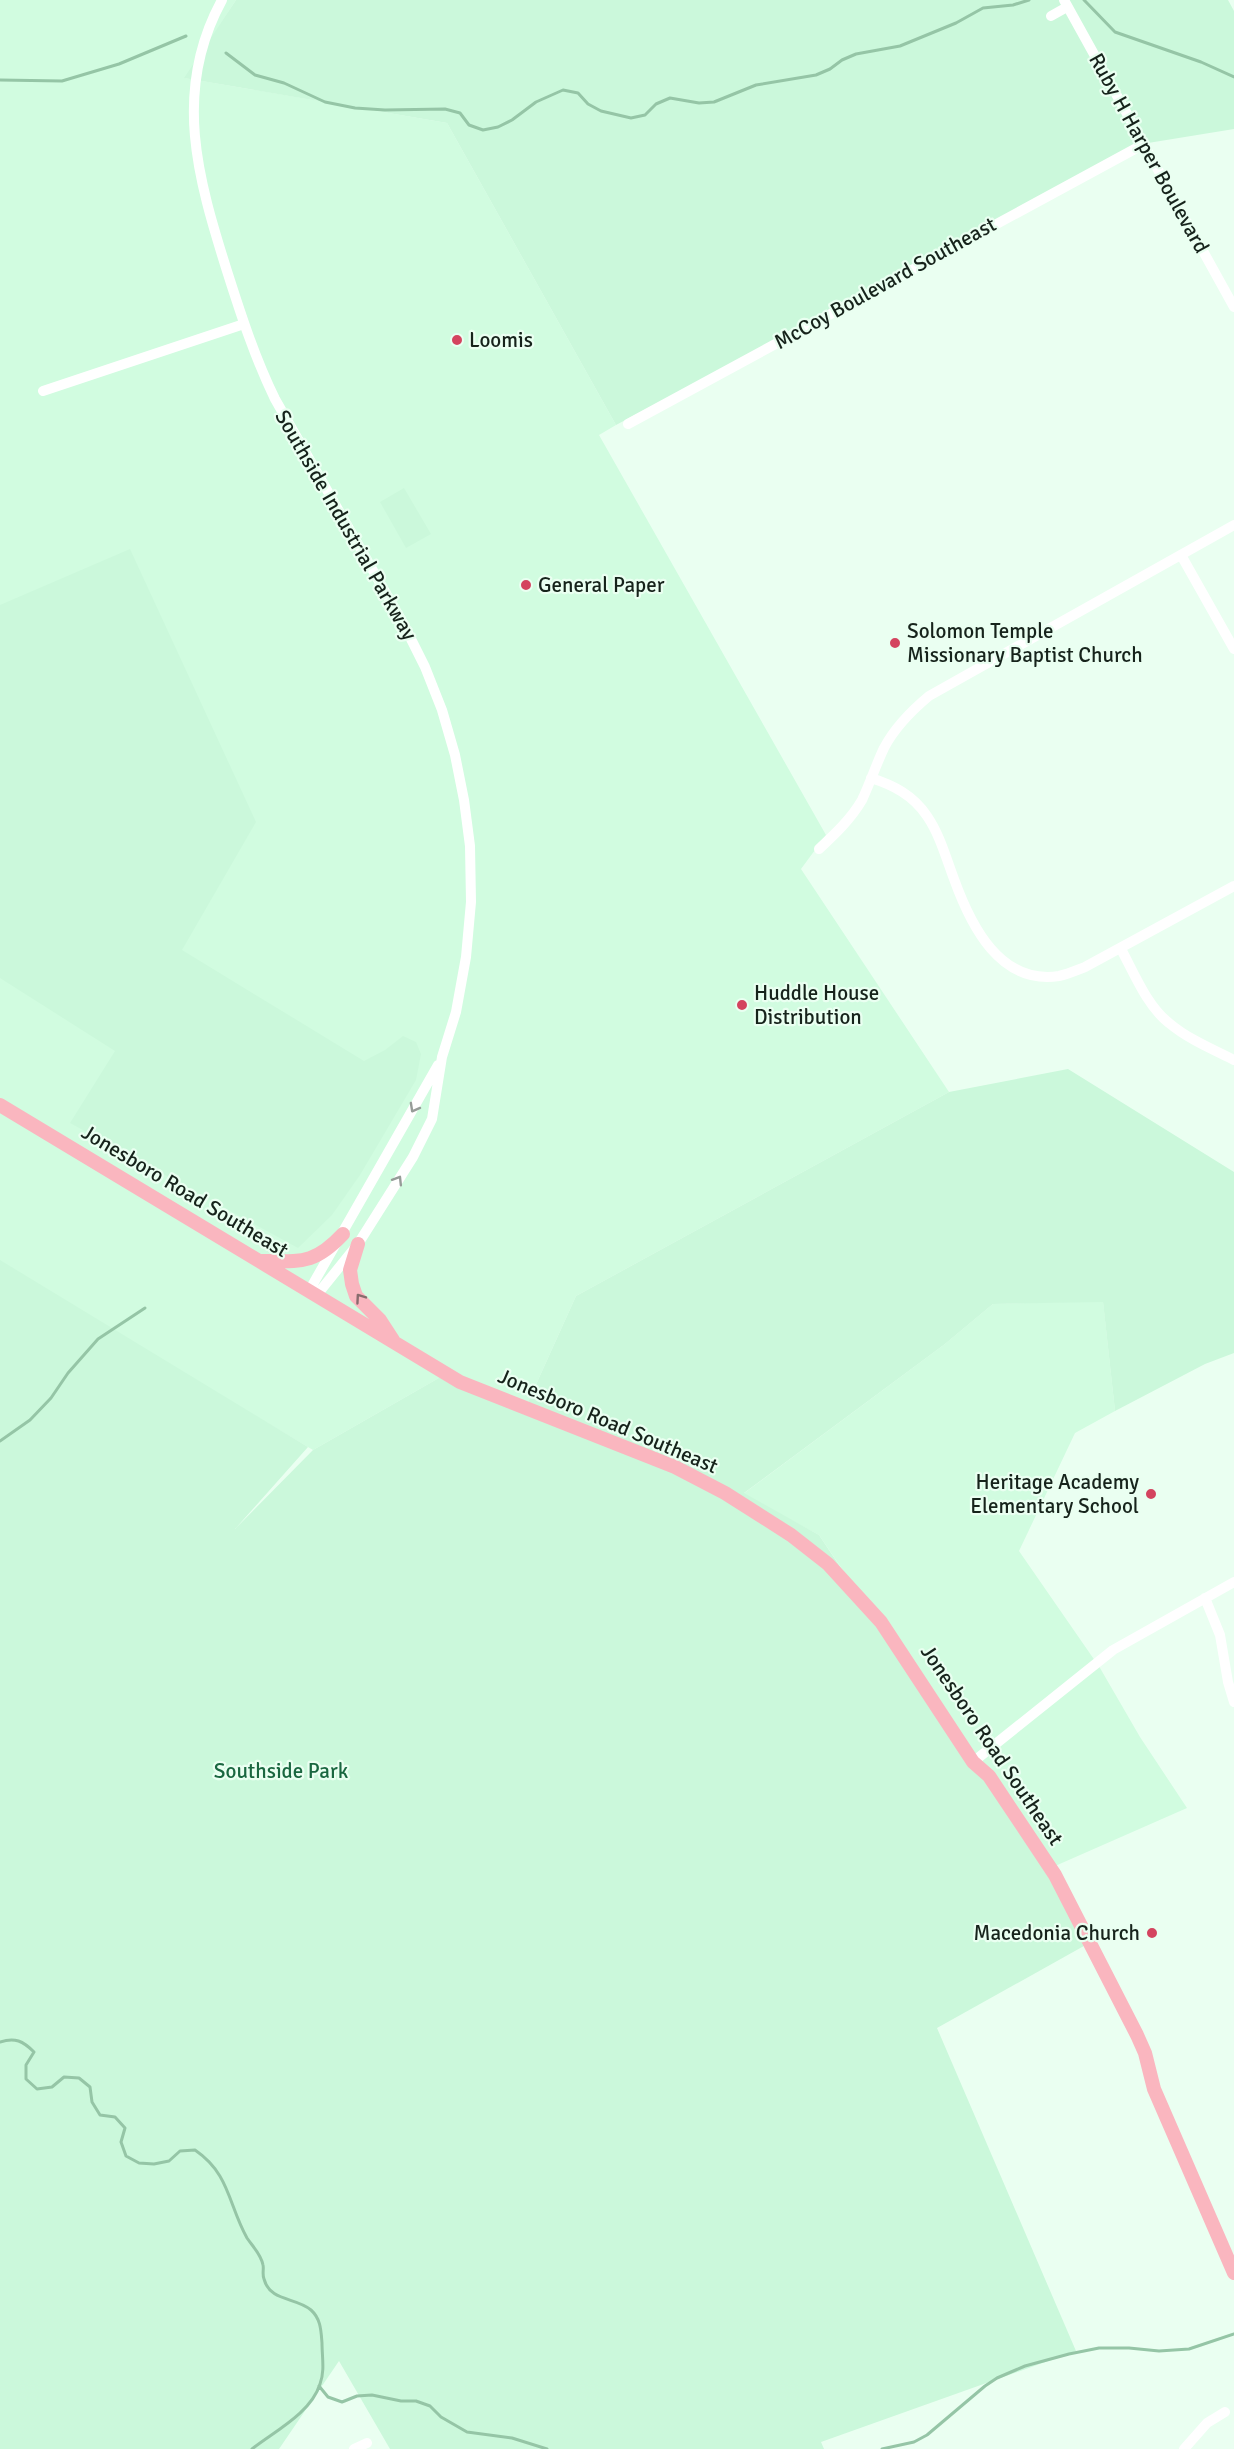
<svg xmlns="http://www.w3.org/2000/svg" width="1234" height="2449" viewBox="0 0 1234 2449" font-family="Signika,sans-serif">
<rect width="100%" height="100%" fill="#eafff1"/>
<!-- built -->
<path fill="#d1fce0" d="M0,0h236l-51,78 262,45 169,302 -17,10 227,400 -25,34 148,223 -373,204 -52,115 -73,-40 -138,79 -313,-186z
M1103,1301l12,110 -40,22 -56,118 81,117 40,69 47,71 -141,62 -227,-335 -76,-41 202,-150 48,-40z"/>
<!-- green -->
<path fill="#cbf8db" d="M236,0h992l6,11v118l-86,14 -532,282 -169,-302 -263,-45z
M404,488l27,46 -25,14 -26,-46z
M130,549l126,273 -74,128 182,111 21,-11 18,-14 13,6 5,12 -5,26 -56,95 -28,40 -34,33 -228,-125 45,-72 -115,-73v-373z
M1068,1069l166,103v181l-29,11 -90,47 -12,-109 -110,2 -48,40 -201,149 75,42 60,90 63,88 149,229 -154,86 139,323 -255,91 3,7h-434l-51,-88 -60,88h-279v-1189l308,187 -73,82 78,-79 138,-79 73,40 52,-115 373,-204z"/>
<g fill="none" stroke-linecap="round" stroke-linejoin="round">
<!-- stream -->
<path stroke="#95c5a6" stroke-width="3" d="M1084,0l31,32 86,30 33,15
M226,53l29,22 29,8 41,19 30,6 30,2 60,-1 15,4 9,12 14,5 15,-3 14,-7 24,-18 27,-12 15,3 10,11 13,7 30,7 14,-3 11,-11 14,-6 29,5 15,-1 42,-17 60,-10 14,-6 12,-9 14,-6 44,-8 56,-23 27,-15 30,-3 16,-5
M0,80l62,1 57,-17 67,-28
M0,1441l30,-21 21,-22 17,-25 30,-34 47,-31
M0,2042c15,-5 23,-1 34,10l-8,13v14l11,10 15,-2 12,-10 15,1 11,9 2,15 8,13 15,2 10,11 -4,14 5,14 13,7 15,1 15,-3 11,-10 15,-1c35,24 33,54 52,88 6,9 14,16 16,27 1,4 -1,9 1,14 6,23 32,18 47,31 10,9 10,21 11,33 0,14 3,28 -2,41 -9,29 -45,47 -68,65
M319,2386l9,11 14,5 15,-6 15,-1 29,6h15l14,5 11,11 26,15 45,6 35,11
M882,2449l32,-7 13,-7 58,-49 12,-8 28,-12 44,-12 30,-6h30l30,3 30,-2 45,-15"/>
<!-- minor -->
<path stroke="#fff" stroke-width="10" d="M222,0c-50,91 -24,179 5,271 14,44 28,87 48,128l129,226 21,42 17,43 13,45 9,45 6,46 1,56 -5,55 -10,55 -14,45 -10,62 -19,38 -55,87 -42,52
M1064,0l170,307
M1051,16l16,-9
M43,391l201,-67
M628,424l516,-280
M1181,555l53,94
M871,778c22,7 42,17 56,38 13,19 19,42 27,63 17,47 46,106 105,97 9,-2 18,-6 26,-9l149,-81
M819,849c16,-15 32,-30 43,-49 8,-17 14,-35 22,-52 11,-21 27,-37 45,-52l305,-171
M1121,949c13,24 26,57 48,74 19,16 43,26 65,37
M309,1291l129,-226
M1205,1598l15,37 8,47 6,20
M973,1762l140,-112 121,-68
M354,2449l13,-6
M1184,2449l23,-26 18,-11"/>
<!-- major -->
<path stroke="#fab6bf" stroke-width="14" d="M0,1105l460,277 215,85 50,26 66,42 37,29 53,58 92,140 16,14 66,99 82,160 8,18 9,36 80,184
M358,1244l-8,26 2,14 4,12 24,24 13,20
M261,1261c40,0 53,4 82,-27"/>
</g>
<!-- one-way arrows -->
<defs><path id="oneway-chevron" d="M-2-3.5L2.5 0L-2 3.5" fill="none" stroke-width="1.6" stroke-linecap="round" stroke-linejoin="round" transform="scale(1.5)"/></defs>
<g stroke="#969c98">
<use href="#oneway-chevron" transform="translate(414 1108) rotate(119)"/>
<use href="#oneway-chevron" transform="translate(398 1180) rotate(-58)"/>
</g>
<use stroke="#886c6d" href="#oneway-chevron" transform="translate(360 1298) rotate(-125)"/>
<!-- markers -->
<g fill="#d4445f" stroke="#eafff1" stroke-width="2">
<circle cx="457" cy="340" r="6"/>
<circle cx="526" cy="585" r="6"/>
<circle cx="895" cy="643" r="6"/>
<circle cx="742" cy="1005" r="6"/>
<circle cx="1151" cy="1494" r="6"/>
<circle cx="1152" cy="1933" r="6"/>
</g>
<g text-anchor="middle" stroke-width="4.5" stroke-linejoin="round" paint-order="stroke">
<!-- street labels -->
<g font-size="21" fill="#16231b" stroke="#eafff1">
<text transform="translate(1149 153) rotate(61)" y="7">Ruby H Harper Boulevard</text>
<text transform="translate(885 283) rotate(-29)" y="7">McCoy Boulevard Southeast</text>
<text transform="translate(346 525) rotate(60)" y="7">Southside Industrial Parkway</text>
<text transform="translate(185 1191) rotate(31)" y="7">Jonesboro Road Southeast</text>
<text transform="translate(608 1421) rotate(23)" y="7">Jonesboro Road Southeast</text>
<text transform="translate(992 1745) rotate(56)" y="7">Jonesboro Road Southeast</text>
</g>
<!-- poi labels -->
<g font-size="21" fill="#16231b" stroke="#eafff1" text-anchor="start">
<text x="469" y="347">Loomis</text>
<text x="538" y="592">General Paper</text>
<text x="907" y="638">Solomon Temple<tspan x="907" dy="24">Missionary Baptist Church</tspan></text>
<text x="754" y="1000">Huddle House<tspan x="754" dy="24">Distribution</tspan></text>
<text x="1139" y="1489" text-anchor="end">Heritage Academy<tspan x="1139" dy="24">Elementary School</tspan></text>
<text x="1140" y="1940" text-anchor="end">Macedonia Church</text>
</g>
<!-- park labels -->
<g font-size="21" fill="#1a6740" stroke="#eafff1">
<text x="281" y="1778">Southside Park</text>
</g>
</g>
</svg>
